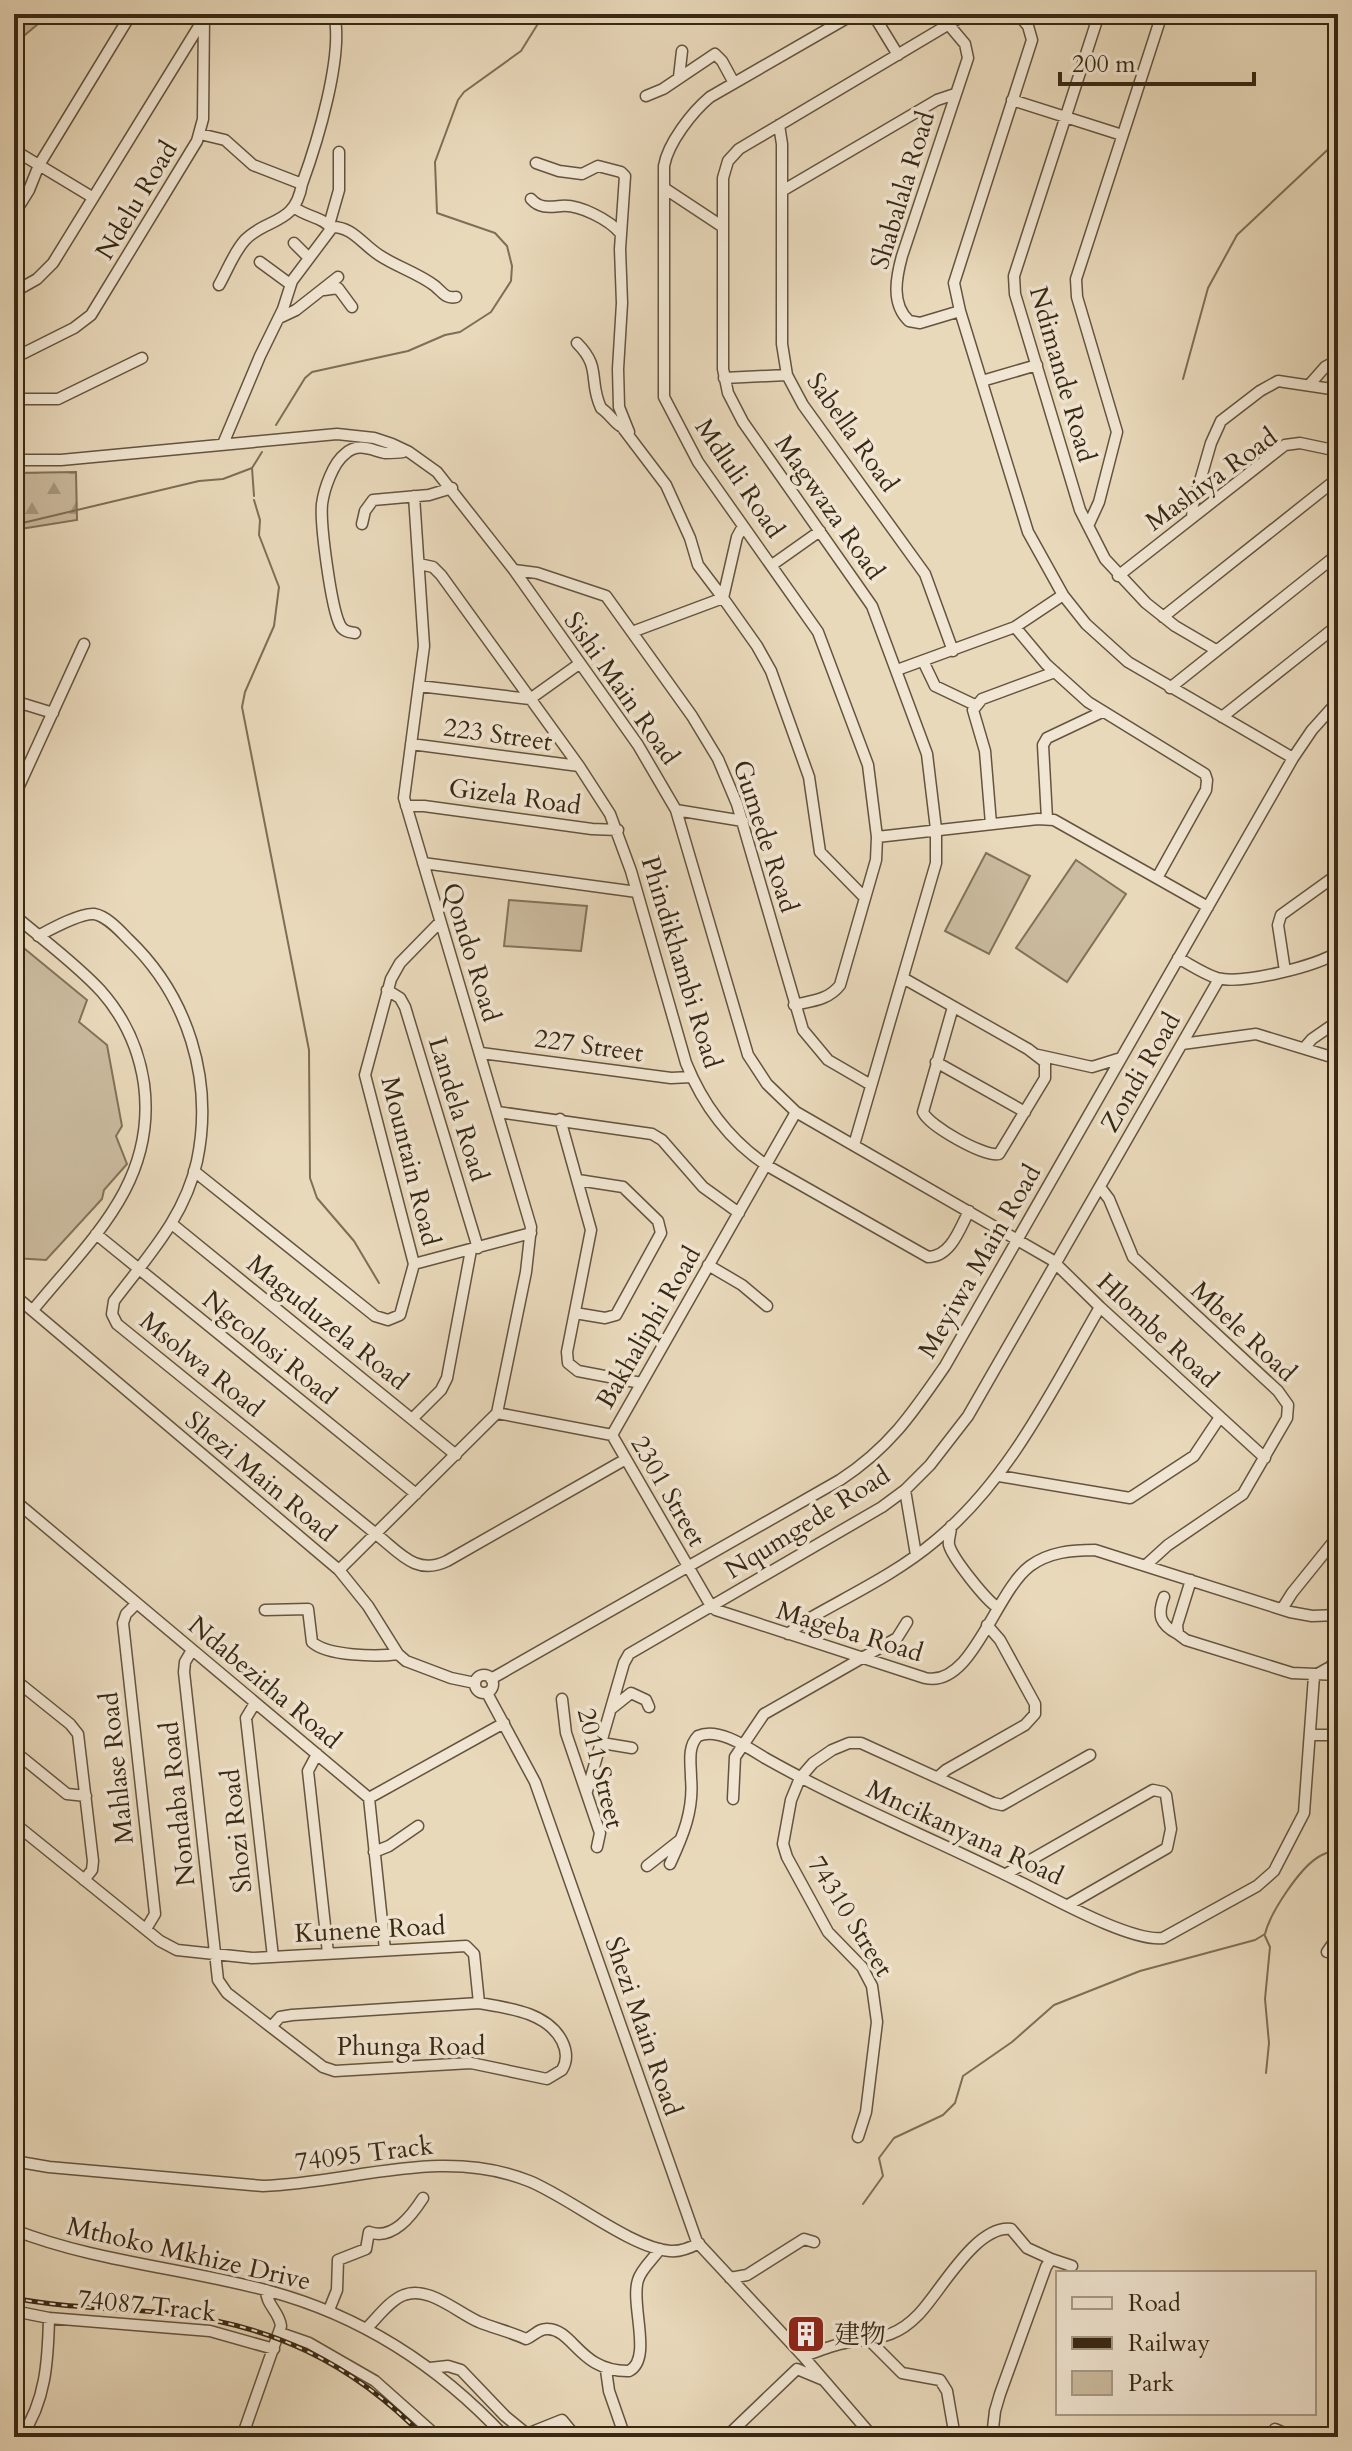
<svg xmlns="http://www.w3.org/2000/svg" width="1352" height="2451" viewBox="0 0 1352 2451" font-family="Cardo,'Noto Serif SC',serif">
<defs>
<pattern id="forest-firs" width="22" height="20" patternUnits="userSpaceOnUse" patternTransform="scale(2)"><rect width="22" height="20" fill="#cbbb9f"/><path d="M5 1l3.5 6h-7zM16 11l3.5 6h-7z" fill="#a69880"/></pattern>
</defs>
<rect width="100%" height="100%" fill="#e9d9bb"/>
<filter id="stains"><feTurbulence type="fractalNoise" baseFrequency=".0025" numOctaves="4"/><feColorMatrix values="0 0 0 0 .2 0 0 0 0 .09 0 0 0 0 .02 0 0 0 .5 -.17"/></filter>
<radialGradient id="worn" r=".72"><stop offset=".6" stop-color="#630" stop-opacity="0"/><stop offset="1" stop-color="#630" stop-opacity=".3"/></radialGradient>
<!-- forest -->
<path fill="url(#forest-firs)" stroke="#82725a" stroke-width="2" d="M76,472l1,48 -63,10v-57z"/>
<!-- green -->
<path fill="#cbbb9f" stroke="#82725a" stroke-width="2" d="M14,14h36l-36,30z
M986,853l44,23 -41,78 -44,-23z
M1076,860l50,34 -59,88 -51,-34z
M509,900l78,6 -6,45 -77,-5z
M14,940l73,60 -8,22 28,23 15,81 -6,10 11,28 -23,26 -2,9 -56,61 -32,-2z"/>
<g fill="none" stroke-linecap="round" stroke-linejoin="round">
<!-- stream -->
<path stroke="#7e6e56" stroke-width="2" d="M1183,379l25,-91 29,-53 101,-95
M276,425l29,-47 7,-6 96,-21 37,-16 15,-3 31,-20 20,-31 1,-15 -5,-20 -12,-13 -58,-20 -2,-51 23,-62 6,-8 57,-41 23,-37
M254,496l-2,-28 10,-16
M254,500l6,20 -1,15 20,52 -5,39 -29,66 -3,15 67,343 1,128 7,20 37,43 25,42
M14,525l185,-44 24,-2 29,-11
M1265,1936l5,11 -5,52 4,44 -3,30
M863,2204l20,-28 -4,-18 15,-20 49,-23 12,-12 8,-27 49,-34 42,-37 86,-34 115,-31 10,-6c5,-21 35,-67 55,-78 5,-3 12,-5 18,-7"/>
<defs>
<path id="minor" d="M873,14l25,41
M1018,14l10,12 4,14 -78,243 6,28 68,221 35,63 23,29 42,38 165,96
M1099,14l-85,262 1,18 65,216 25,49 41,44 29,23 41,24
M949,25l16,19 3,14 -66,198c-6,22 -11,48 7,65l11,2 40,-12
M679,77l3,-26
M646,96l17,-7 52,-35 7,7 12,22
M1012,100l110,35
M779,125l3,19v200l5,31 16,30 122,169 28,77
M200,134l25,6 28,25 49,19c15,-41 42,-129 32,-170
M14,150l78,47
M536,163l23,8 23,3 16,-8 23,6 4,4 -5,73 2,54 -4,66 1,38 10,25
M664,188l59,39
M782,191l155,-91 18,-6
M531,199c9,10 19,8 30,7 18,-2 49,14 60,28
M14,214l15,-24 10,-25 92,-151
M329,225l10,-35v-38
M331,227c21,-1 31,17 48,28 18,12 39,18 56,31 8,7 11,13 21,11
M294,243l15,15
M260,262l30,22
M219,285c8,-14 15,-33 26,-45 22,-23 50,-14 57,-56
M324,290l14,-2 14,19
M14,292l23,-13 16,-16 151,-245
M279,318l17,-8 42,-33
M577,343c25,25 11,37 24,65 9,6 14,16 21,19l44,58 24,53 8,27 25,33 -91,34
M14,358l60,-30 17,-13 106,-174 6,-22 1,-105
M724,378l63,-3
M982,381l55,-16
M1310,384l15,-17 13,-7
M14,399h44l84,-41
M223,444l37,-88 23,-47 9,-28 39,-52c-6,-12 -26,-12 -37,-22
M14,460h47l276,-26 37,4 18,6 17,8 28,20 77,98 124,175 38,65 72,245 19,29 29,28 256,148 48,47 165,151
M414,496l10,150 -20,152 127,429 -5,45 -29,141
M1192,518l1,-13 18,-62 10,-22 39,-30 18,-10 60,9
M362,524l3,-13 8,-11 56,-5 23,-7
M743,526l-6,11 -14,61 34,48 14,25 38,106 11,75 45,46
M1088,526l11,-24 18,-70 -40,-135 -1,-18 86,-265
M419,564l14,3 8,8 138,191 31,48 21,57 55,192c17,42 42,76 80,102l162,92c23,0 32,-29 41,-46
M772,565l48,-34
M514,570l23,3 69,23 86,120 26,43 19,45 66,226 25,30 43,25
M1118,576l167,-131 15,-2 38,8
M1163,617l175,-139
M1015,627l31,37 42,38 117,72 2,6 -1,10 -49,88
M355,633c-7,-1 -12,-2 -15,-8 -9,-18 -20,-101 -18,-121 2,-15 11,-41 23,-50 13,-12 26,-4 40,-1 6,0 13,0 18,-1
M923,661l12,25 40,19
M897,670l118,-43 48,-32
M419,686l111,13 49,-35
M1170,688l168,-134
M14,701l39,12
M1222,717l116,-92
M411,744l168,22
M14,797l70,-153
M406,806h18l168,23 26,1
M676,810l67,11
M1047,819l-4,-74 4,-7 55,-26
M991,824l-6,-73 -12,-41 9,-11 73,-27
M877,837l161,-18 16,1 154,87
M423,863l214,29
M14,915c29,25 61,48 87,76 23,26 38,59 43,93 13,99 -54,156 -111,226
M38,936c13,-7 42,-23 56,-22 13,2 26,17 34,25 60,57 86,141 69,222 -12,56 -50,96 -83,140l-2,13 5,10 259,210c24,19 40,42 71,27l179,-102
M1178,958c13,7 26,16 39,20 25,7 100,-12 121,-26
M1285,971l-7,-46 3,-10 57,-41
M903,978l125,71 17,13v16l-46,76c-15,3 -70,-28 -76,-42l30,-105
M387,990l13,8 5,9 73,241
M794,1005c17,-4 35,-5 46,-20l36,-125 1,-23 -9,-72 -50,-133 -120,-170 -34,-65v-231c4,-23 28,-54 46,-69l144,-83
M1182,1044l74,-10 82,25
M1305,1047l7,-8 26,-18
M481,1053l190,25 21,-1
M1038,1055l54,12 29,-9
M936,1062l89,50
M498,1112l154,22 10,6 41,47 36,26
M560,1119l31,111 -24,122 1,11 10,8 63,12
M854,1145l82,-282v-34l-9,-75 -55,-148 -129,-184 -15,-29 -5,-24v-191l5,-17 11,-12 227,-135
M194,1171l181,145 13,4 12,-5 14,-51 -49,-189 26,-96 9,-16 40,-41
M1100,1187l9,12 24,58 145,134 10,14 -1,13 -44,76 -75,51 -22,20
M172,1224l284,231
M96,1234l320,260
M414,1264l117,-31
M708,1265l34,20 25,21
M14,1295l325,275 29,36 30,48 8,7 45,17 24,5
M575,1313l30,5 11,-3 45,-82 -3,-12 -35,-34 -45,-7
M412,1419l29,-29 6,-12 24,-128
M612,1435l99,171 5,4 209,68c47,11 70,-86 105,-112 19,-14 42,-16 65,-16l195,62 22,4 26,-1
M999,1476l131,22 64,-42 26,-39
M905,1490l11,65
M14,1500l355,298 135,-75
M951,1526c0,8 -3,12 -2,19 4,14 37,55 48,62
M339,1570l158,-157 115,22 184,-323
M1191,1580l-14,45 1,9 8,6 106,33 46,2
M1164,1597c-7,18 -4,28 14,37
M136,1604l-10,10 -3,9 32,291 -9,15
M1282,1609l10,-16 46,-57
M265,1610l43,-1 4,33c15,14 65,15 86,12
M788,1634l17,-13c43,-25 91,-47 130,-80 75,-62 117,-151 165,-234
M192,1650l-7,12 -1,10 34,308 9,13 44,34
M475 1684a9 9 0 1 1 18 0a9 9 0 1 1-18 0Z
M14,1679l56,45 8,10 15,127 -1,9 -8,10
M491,1679l349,-199c49,-32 72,-66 105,-114l348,-608 19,-28 26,-29
M487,1693l48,89 162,460 106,114 70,81
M562,1699l4,34 34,100 -3,14
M255,1703l-9,15 27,239
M611,1709l20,-16 15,7 3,7
M1310,1735h28
M602,1743l30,5
M14,1751l53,43 19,2
M317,1754l-9,17 20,182
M938,1777l8,-7 79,-45 10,-11v-10l-35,-64 -13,-15
M587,1791l37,-128 5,-9 253,-147 23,-17 25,-25 38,-49 251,-437
M369,1798l16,152
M733,1799l2,-42 29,-43 133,-76 10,-16
M14,1823l146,118 17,9 75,8 214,-12 8,8 5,49
M374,1852l15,-6 29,-20
M670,1864c13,-28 24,-54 21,-86 0,-14 -4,-31 7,-42 20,-9 49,11 67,22 83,47 172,82 257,125 31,15 109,59 141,55l94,-52 17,-15 30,-58 10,-137 16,-9 8,-10
M647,1866l33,-26
M1006,1874l147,-84 10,2 3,3 5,34 -4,19 -99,57
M1338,1936l-11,16h11
M479,2003c29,5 68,9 83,38 5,10 6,19 0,29l-15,9 -76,-16 -136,8 -12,-4 -52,-40 9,-10 12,-2z
M858,2137l8,-25 11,-90 -5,-36 -10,-19 -34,-35 -41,-75 -4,-13 8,-44 9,-22 13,-15 19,-13 17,-7h12l132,60 9,2 88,-50
M14,2161l35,6 214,19c89,-3 179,-40 266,-5 40,16 102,67 141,70 11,1 20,-3 29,-8
M14,2230c82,32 170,38 255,61 93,25 171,76 236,146
M1051,2259l21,7
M730,2278l17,-3 57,-36 10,3
M329,2310l8,-20 1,-30 28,-11 3,-17c24,9 43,-17 54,-34
M14,2311l35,7 161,13 64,18
M367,2328c10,-10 23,-28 37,-33 24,-10 54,18 75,27 15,6 32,10 47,17 8,-3 13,-11 22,-10 26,1 32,43 81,42 24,-12 1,-67 9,-91 3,-11 16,-22 22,-31
M280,2333l29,10 66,38 63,56
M870,2341l32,32 38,7 7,11 8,46
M803,2356c10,-3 20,-7 30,-10 34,-11 56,-1 85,-31 22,-22 57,-90 93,-86l16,19 24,11 -5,8 -46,127 -5,17 -3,26
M430,2368l18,-2 13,4 44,46 22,18 35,-14 14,17
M606,2370l3,21 16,46
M1275,2429l7,3 2,5
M21,2437c25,-36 27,-77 28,-119
M242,2437l39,-111c-2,-15 -15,-21 -15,-36
M726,2437l71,-68 24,10"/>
</defs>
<!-- minor casing -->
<use href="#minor" stroke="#64543e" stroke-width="13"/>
<!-- minor -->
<use href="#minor" stroke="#f1e6d3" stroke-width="10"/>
<defs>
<path id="rail" d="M14,2298c50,10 101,10 152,15 104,11 185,49 258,124"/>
</defs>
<!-- rail casing -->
<use href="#rail" stroke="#382814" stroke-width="5"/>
<!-- rail -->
<use href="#rail" stroke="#f1e6d3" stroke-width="2" stroke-dasharray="6" stroke-linecap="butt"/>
</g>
<!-- icons -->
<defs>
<symbol id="building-square" viewBox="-11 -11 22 22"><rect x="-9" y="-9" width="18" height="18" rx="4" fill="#8f2418" stroke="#f1e6d3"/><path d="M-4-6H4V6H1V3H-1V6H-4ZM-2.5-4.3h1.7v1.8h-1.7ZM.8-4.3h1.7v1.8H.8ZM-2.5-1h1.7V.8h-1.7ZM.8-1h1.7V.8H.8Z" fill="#fff"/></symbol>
</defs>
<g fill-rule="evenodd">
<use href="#building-square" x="784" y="2312" width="44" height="44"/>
</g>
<g text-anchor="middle" stroke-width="7" stroke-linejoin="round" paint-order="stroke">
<!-- street labels -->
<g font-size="26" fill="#382814" stroke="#f1e6d3">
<text transform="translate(902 190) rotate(-73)" y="9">Shabalala Road</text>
<text transform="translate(136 200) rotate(-59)" y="9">Ndelu Road</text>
<text transform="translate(1063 374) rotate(74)" y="9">Ndimande Road</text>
<text transform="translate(853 432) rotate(55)" y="9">Sabella Road</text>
<text transform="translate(740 478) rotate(56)" y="9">Mdluli Road</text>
<text transform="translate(1211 479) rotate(-36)" y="9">Mashiya Road</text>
<text transform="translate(830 507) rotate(55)" y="9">Magwaza Road</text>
<text transform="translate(622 688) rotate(55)" y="9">Sishi Main Road</text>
<text transform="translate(498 734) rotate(8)" y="9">223 Street</text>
<text transform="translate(515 796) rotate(8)" y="9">Gizela Road</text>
<text transform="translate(766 836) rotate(72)" y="9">Gumede Road</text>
<text transform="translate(472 952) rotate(73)" y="9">Qondo Road</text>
<text transform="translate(682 962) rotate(73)" y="9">Phindikhambi Road</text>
<text transform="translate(589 1045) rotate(8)" y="9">227 Street</text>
<text transform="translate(1140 1072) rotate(-60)" y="9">Zondi Road</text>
<text transform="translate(459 1109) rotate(73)" y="9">Landela Road</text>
<text transform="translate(411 1161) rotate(76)" y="9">Mountain Road</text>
<text transform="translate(979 1261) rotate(-60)" y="9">Meyiwa Main Road</text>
<text transform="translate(328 1322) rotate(39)" y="9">Maguduzela Road</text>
<text transform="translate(648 1327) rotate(-60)" y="9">Bakhaliphi Road</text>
<text transform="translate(1158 1330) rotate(43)" y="9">Hlombe Road</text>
<text transform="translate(1244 1331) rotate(43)" y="9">Mbele Road</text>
<text transform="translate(270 1347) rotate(39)" y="9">Ngcolosi Road</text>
<text transform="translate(202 1364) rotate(39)" y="9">Msolwa Road</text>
<text transform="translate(261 1476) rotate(40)" y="9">Shezi Main Road</text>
<text transform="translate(669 1491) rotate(60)" y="9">2301 Street</text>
<text transform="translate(807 1522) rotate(-32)" y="9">Nqumgede Road</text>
<text transform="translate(850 1631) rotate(17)" y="9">Mageba Road</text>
<text transform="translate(265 1682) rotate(40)" y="9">Ndabezitha Road</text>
<text transform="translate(116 1768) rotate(-96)" y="9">Mahlase Road</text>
<text transform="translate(601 1768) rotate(76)" y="9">2011 Street</text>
<text transform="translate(177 1804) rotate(-96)" y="9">Nondaba Road</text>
<text transform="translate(236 1831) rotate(-96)" y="9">Shozi Road</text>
<text transform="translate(965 1832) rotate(25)" y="9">Mncikanyana Road</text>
<text transform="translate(851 1916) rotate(58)" y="9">74310 Street</text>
<text transform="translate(370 1929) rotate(-3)" y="9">Kunene Road</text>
<text transform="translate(644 2026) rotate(71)" y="9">Shezi Main Road</text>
<text x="411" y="2055">Phunga Road</text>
<text transform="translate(364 2153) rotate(-7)" y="9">74095 Track</text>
<text transform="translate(189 2253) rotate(13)" y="9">Mthoko Mkhize Drive</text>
<text transform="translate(147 2305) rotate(6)" y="9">74087 Track</text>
</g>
<!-- poi labels -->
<g font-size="26" fill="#382814" stroke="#f1e6d3" text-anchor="start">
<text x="834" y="2343">建物</text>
</g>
</g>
<!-- margin -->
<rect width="1352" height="2451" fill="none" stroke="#e9d9bb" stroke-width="48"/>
<rect x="16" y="16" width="1320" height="2419" fill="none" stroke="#382814" stroke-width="4"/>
<rect x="24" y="24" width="1304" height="2403" fill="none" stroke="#382814" stroke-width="2"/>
<!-- legend -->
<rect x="1056" y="2271" width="260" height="144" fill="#f1e6d3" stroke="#a79a87" stroke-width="2"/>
<rect x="1072" y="2297" width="40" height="12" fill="#f1e6d3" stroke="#a79a87" stroke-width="2"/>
<text x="1128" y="2311" font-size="24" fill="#382814">Road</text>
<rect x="1072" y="2337" width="40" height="12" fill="#382814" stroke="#a79a87" stroke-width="2"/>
<text x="1128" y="2351" font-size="24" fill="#382814">Railway</text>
<rect x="1072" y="2371" width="40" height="24" fill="#cbbb9f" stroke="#a79a87" stroke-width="2"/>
<text x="1128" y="2391" font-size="24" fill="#382814">Park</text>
<!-- scale -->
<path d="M1060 72v12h194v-12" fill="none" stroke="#382814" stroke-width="4"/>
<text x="1072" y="72" font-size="24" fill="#382814" stroke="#f1e6d3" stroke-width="6" paint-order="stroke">200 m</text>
<rect width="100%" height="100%" filter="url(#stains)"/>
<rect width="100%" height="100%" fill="url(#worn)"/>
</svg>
